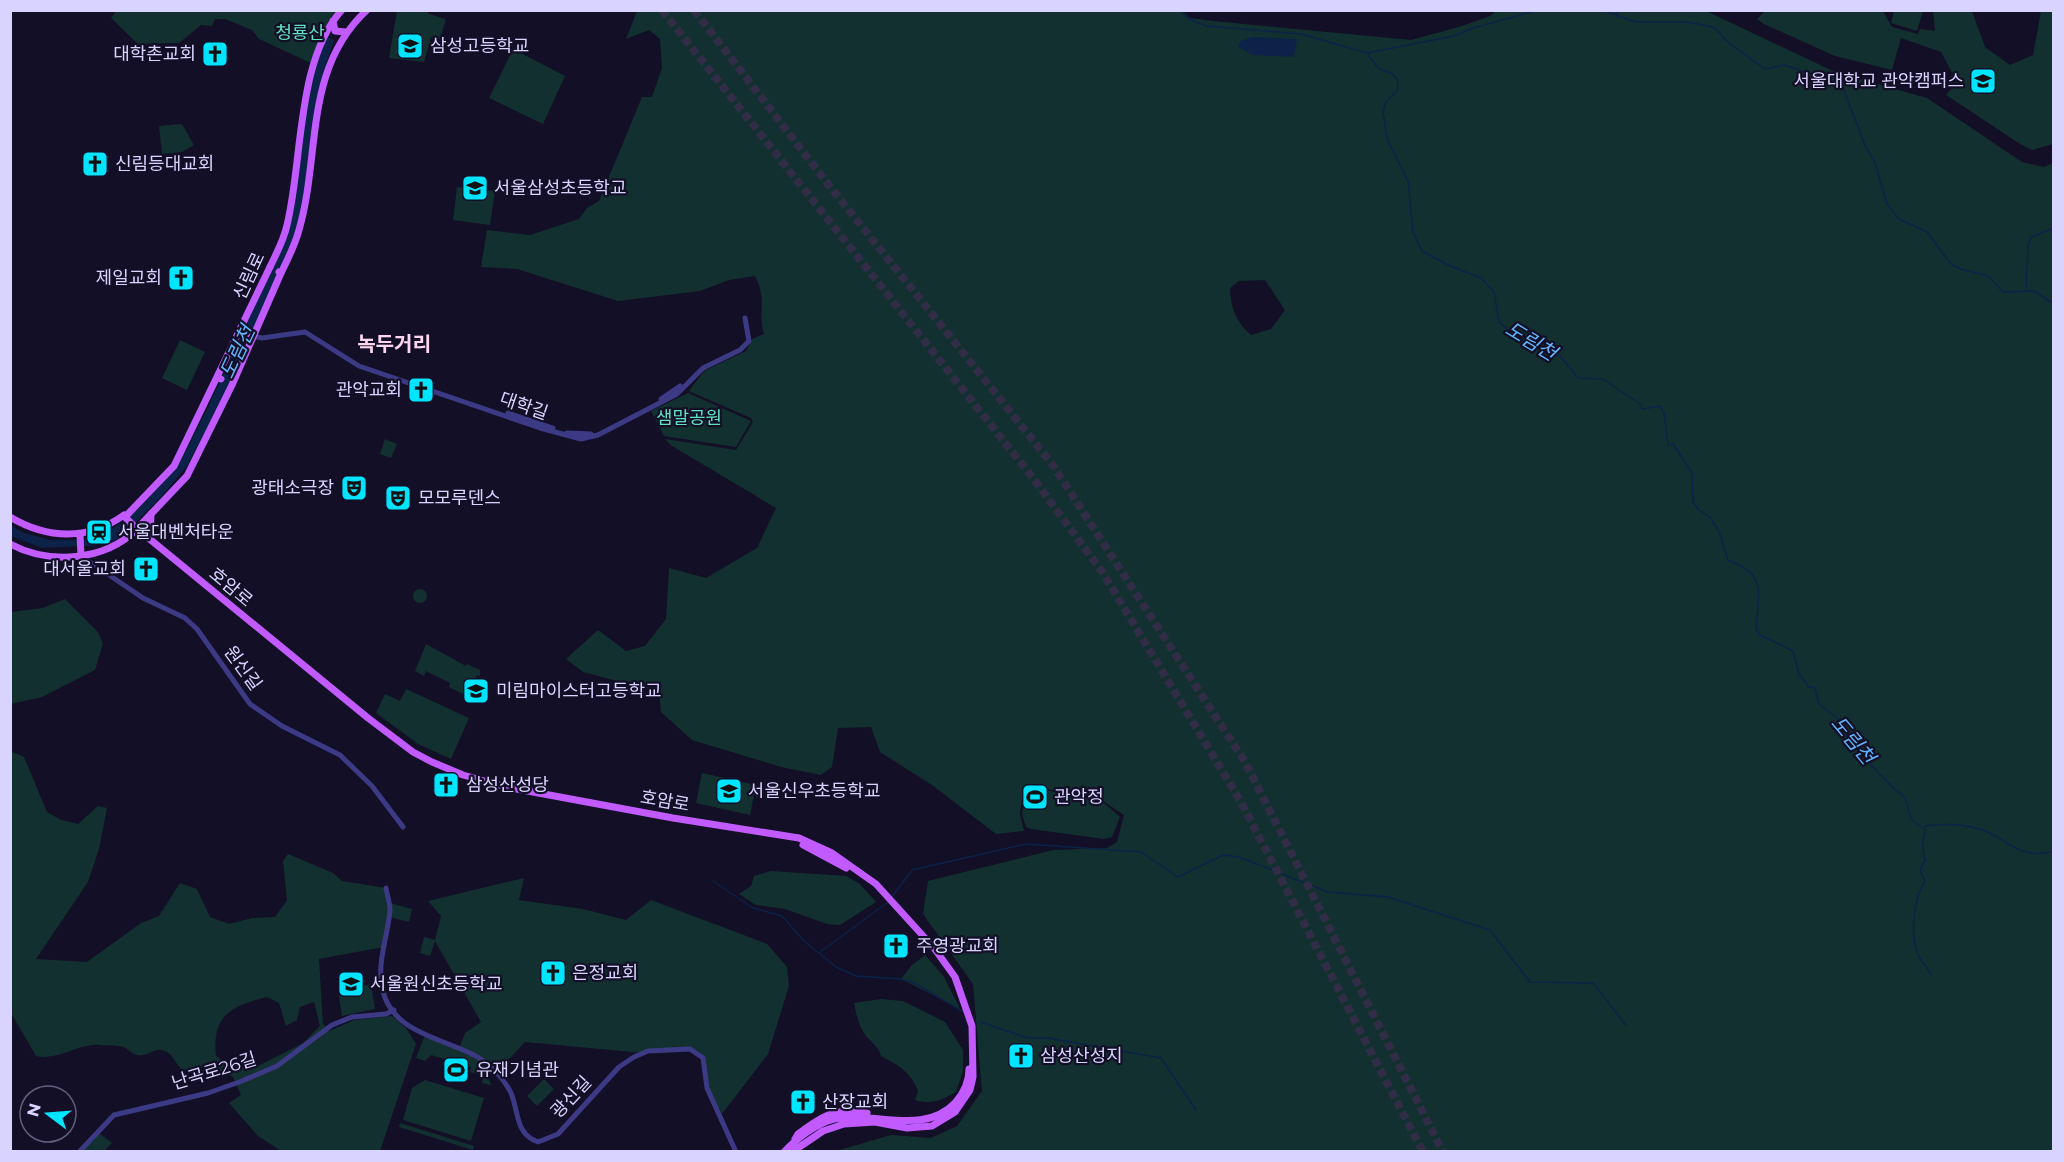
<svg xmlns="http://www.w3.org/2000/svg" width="2064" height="1162" viewBox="0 0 2064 1162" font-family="Montserrat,'Noto Sans KR',sans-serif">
<rect width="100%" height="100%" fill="#130f26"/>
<!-- green -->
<path fill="#12302f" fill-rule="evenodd" d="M117,10l225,1 -29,53 -54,-25 -7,-9 -27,-11h-10l-3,7 -11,-1 -22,18 -41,1 -27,-26z
M1181,10l9,8 23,3 198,19 51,-14 28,-10 6,-5h210l129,61 92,26 95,64 22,5 9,-4v988h-1217l55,-16 40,3 26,-12 25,-35 -9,-107 -50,-70 5,-33 125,-31 54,-2 10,-6 7,-27 -21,-14 -11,-3 12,5 16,14 -8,20 -8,2 -73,-10 -5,-2 -4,-13 3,-22 11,-3 49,7 -49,-9 -13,4 -3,23 4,17 -28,3 -64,-49 -52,-33 -9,-25 -33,1 -6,39 -11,8 -40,-8 -89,-27 -31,-28 -2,-20 -76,-20 -17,-13 32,-29 28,21 19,-5 21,-27 3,-51 37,10 51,-30 19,-40 -104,-62 -7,-7 71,11 17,-28 -2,-4 -62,-27 15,-20 42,-20 6,-12 12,-5c-7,-25 4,-33 -9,-58l-26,4 -29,11 -82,10 -101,-32 -36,-2 6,-37 43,5 49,-16 8,-11 12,-7 43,-104h10l10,-29 -2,-29 -11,-9 -23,9 11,-28zM1265,280l20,30 -14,19 -20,6c-14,-11 -21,-29 -21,-47l9,-7z
M397,11h30l2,3 17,5 -6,20 -9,-2 -7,25 -35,-4z
M1765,11h118l9,16 26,7 2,-5 15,2 -2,-20h39l13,36 25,18 23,-10 8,-44h12v133l-21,6 -12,-6 -74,-49 11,-13 -16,-30 -40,-14 -9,32 -57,-14 -71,-32 -7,-5z
M1894,11h29l-6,20 -26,-8z
M513,49l52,27 -22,48 -54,-26z
M182,124l12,21 -12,7 -20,2 -3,-28z
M457,187l38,4 -5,34 -37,-5z
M180,340l25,12 -18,38 -25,-12z
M688,393l63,28 -15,26 -72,-11 -13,-25z
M385,439l12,5 -6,14 -11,-4z
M413 596a7 7 0 1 1 14 0a7 7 0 1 1-14 0Z
M65,599l33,33 5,12 -8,26 -53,27 -31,7v-92l32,-4z
M426,644l40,22 1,-2 13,6v6l-3,-1 -10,21 -18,-9 1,-4 -24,-12 -2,5 -9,-5z
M406,689l63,29 -18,41 -33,-15 -42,-31 9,-19 15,7z
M10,751l14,6 23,55 14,8 17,4 20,-18 9,2 -8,41 -11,33 -52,77 51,3 54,-39 18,-7 21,-33 17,6 13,28 19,7 23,-6 23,-1 12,-17 -4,-39 5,-7 45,19 9,8 44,7 4,15 22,6 -3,13 -20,-5 -5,30 -65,12 4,65 6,7 25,-11 38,-4 15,13 9,15 -36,107h-99l-23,-15 -29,-33 12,-8 -8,-18c-18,-8 -30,-14 -50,-7 -8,-5 -9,-16 -18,-19 -10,-4 -13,3 -22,4 -10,2 -12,-5 -20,-8 -5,-2 -17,-1 -23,-2 -21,-2 -41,16 -64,11l-25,-43zM267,997l12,6 7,23 11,-6 3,-13 14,-5 6,24 -17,17 -47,24 -23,1 -17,-12c-4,-40 14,-50 51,-59z
M702,773l54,12 -6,30 -54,-12z
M771,871l75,5 14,8 16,18 -36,23 -13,-1 -42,-15 -29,-4 -17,-11 12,-8 3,-10z
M524,878l-5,22 64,9 43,11 25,-20 116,44 20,23 2,19 -21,68 -46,60 -15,-26 -4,-30 -8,-7 -52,2 -118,-11 -28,30 -9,-8 -2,7 5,14 -9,-2 1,-7 -13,-4 1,-5 -40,-12 -6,6 -9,-3 9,-23 34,14 6,-16 16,-11 -46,-81 -5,15 -10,-3 4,-16 11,3 6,-24 -13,-15z
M925,955l19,22 16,32 -59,-30 10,-13z
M371,984l4,25 -33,7 -3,-20 3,-6z
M881,999l22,2 42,21 18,28v21l-7,21c-14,8 -25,13 -41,8l3,-9c-7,-19 -20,-26 -37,-35 -3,-10 -8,-12 -15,-20 -7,-9 -10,-22 -12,-33z
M544,1079l10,10 -17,17 -10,-10z
M425,1080l59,18 -13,43 -68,-21 9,-32z
M400,1123l74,23 -1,4 -74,-23z
M99,1133l13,10 -8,8 -20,-1z"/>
<!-- water -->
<path fill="#0c2248" d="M327,37l7,3 -10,30 -26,158 -69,157 -42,81 -27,32 -39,39 -15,8 -64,3 -31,-12 -1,-11 12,7 28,8h34l17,-5 22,-13 22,-20 36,-42 25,-48 80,-178 28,-169z
M1252,37l45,2 -3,18 -42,-2 -14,-9 3,-5z"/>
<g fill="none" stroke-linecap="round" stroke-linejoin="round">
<!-- stream -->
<path stroke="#0c2248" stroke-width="1.5" d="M1179,10l10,9 18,7 94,8 66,19 87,-17 19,-8 66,-18
M1588,10l17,1 31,11h51l21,4 7,2 14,15 36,26 19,-4 33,11 7,5 18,4 22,58 11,20 12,41 12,15 28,13 24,32 10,5 27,7 15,16 31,-1 20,13
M1618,18v-8
M1367,53l11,15 15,6 5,6 -1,11 -11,11 -3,10 4,27 21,42 5,51 9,19 26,14 33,13 13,14 5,30 18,15 43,19 18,22 25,1 37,25 2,5 18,-3 4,7 4,32 5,-1 19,29 1,29 5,7 12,8 9,14 9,29c40,15 30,33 28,69l4,6 33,16 6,23 10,13 6,1 4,16 25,19 4,17 46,49c19,11 10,17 18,31l14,10c-5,10 -3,20 -1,30l-5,10 5,11c-12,18 -15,54 -7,74 3,7 10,12 13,20
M2026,289l2,-43 3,-9 23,-9
M1925,826c21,-2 39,-3 60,5 27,11 34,29 69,20
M713,881l40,27 29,8 21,24 33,27 20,9 45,3 13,4 50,29
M891,898l21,-28 114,-26 115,8 37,25 45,-22 16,2 89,35 60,5 102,33 40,52 63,1 33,42
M819,953l69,-51
M981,1022l47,16h20l113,20 35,52"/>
<!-- highway-tunnel -->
<path stroke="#312d47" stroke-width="8" stroke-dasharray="8 4" stroke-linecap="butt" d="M662,10l371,468 70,95 138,229 182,350
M694,10l130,169 228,285 193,298 198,390"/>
<!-- minor -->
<path stroke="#3d3a85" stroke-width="5" d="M252,336l10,2 43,-6 54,34 181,62 41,11 17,-4 79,-41 26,-26 37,-18 9,-9 -4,-23
M661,399l19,-13
M508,413l45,15
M567,433l24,1
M81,556l62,42 42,20 12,11 53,75 32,22 58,29 32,31 31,41
M386,888c1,7 4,14 4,22 -2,26 -13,51 -8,77 10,56 84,50 113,84 6,6 12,14 16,22 8,19 4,41 27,49l20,-8 61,-67 15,-10 14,-6 42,-2 13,9 4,30 29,64
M79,1152l35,-37 94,-22 34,-12 35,-15 55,-41 20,-8 34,-3 8,-4"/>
<!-- major -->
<path stroke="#c25bff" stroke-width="7" d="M125,517l49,-51 96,-199
M135,527l233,191 45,34 19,10 31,13 43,12 167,31 126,20 33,15 44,31 58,64 21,29 17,49 1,51 -3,13 -15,22 -23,14 -25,2 -32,-6 -31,2 -21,7 -31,21
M150,538l1,-24 36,-38 45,-91 49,-112 -2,-1
M10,544c40,21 94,17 126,-14
M803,845l43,23
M795,1139l3,-5c24,-18 37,-27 69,-21
M784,1152c12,-13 33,-29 50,-33 40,-8 90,17 121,-16 8,-9 14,-21 14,-34"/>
<!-- major-bridge -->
<path stroke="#c25bff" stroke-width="7" d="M333,21l2,10 11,1
M270,267c6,-13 14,-27 17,-42 16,-64 9,-165 55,-215
M281,273c7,-14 14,-28 18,-43 22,-76 4,-161 68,-220
M241,332l7,3
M218,378l3,1
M10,517c37,22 78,24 114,-2
M125,517l8,8
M136,530l15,-16
M80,534l1,22"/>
</g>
<!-- icons -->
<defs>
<symbol id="school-square" viewBox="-11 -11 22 22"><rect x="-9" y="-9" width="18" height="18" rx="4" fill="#00e5ff" stroke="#130f26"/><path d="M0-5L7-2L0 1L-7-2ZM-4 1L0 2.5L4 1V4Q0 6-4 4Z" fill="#111"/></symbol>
<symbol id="church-square" viewBox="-11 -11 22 22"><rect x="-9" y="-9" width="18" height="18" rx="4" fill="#00e5ff" stroke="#130f26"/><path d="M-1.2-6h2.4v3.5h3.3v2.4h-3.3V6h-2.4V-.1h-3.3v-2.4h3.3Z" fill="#111"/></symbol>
<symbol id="university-square" viewBox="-11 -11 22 22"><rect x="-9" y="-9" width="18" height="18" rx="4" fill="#00e5ff" stroke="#130f26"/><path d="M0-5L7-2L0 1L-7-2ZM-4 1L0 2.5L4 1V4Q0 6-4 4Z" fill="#111"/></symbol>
<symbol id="theatre-square" viewBox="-11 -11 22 22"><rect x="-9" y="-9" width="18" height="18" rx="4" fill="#00e5ff" stroke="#130f26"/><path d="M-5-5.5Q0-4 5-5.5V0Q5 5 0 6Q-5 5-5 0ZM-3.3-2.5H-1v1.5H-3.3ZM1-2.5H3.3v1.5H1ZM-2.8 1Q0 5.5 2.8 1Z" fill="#111"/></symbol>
<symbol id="station-square" viewBox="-11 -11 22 22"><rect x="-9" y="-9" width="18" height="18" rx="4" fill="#00e5ff" stroke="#130f26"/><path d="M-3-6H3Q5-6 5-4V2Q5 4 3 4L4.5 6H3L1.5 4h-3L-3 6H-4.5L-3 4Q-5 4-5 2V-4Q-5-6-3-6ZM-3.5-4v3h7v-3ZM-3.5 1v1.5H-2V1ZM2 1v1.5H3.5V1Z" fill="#111"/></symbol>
<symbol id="stadium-square" viewBox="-11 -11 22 22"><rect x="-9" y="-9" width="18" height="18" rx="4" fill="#00e5ff" stroke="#130f26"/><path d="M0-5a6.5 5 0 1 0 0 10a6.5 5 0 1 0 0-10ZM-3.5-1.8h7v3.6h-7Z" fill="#111"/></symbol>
</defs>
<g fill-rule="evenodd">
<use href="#school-square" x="395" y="31" width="30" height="30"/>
<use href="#church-square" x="200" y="39" width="30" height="30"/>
<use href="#university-square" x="1968" y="66" width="30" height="30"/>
<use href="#church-square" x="80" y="149" width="30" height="30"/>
<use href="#school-square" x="460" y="173" width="30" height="30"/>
<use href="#church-square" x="166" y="263" width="30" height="30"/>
<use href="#church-square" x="406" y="375" width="30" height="30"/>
<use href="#theatre-square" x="339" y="473" width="30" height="30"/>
<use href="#theatre-square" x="383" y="483" width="30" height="30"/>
<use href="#station-square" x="84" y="517" width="30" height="30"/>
<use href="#church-square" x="131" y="554" width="30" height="30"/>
<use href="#school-square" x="461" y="676" width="30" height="30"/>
<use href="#church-square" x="431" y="770" width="30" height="30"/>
<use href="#school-square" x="714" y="776" width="30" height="30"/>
<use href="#stadium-square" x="1020" y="782" width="30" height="30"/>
<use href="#church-square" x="881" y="931" width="30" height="30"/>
<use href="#church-square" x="538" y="958" width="30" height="30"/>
<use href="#school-square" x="336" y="969" width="30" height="30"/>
<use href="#church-square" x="1006" y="1041" width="30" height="30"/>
<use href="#stadium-square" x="441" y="1055" width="30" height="30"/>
<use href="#church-square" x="788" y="1087" width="30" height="30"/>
</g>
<g text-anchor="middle" stroke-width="4.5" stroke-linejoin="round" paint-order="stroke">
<!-- park labels -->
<g font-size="18" fill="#5fe0c0" stroke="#130f26">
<text x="300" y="39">청룡산</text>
<text x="689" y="424">샘말공원</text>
</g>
<!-- poi labels -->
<g font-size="18" fill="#d9d4ff" stroke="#130f26" text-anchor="start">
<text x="430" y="52">삼성고등학교</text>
<text x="196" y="60" text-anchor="end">대학촌교회</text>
<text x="1964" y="87" text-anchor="end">서울대학교 관악캠퍼스</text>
<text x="115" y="170">신림등대교회</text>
<text x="494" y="194">서울삼성초등학교</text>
<text x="162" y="284" text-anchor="end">제일교회</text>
<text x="402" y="396" text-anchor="end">관악교회</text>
<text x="334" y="494" text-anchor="end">광태소극장</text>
<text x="418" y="504">모모루덴스</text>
<text x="118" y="538">서울대벤처타운</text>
<text x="126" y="575" text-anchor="end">대서울교회</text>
<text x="496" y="697">미림마이스터고등학교</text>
<text x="466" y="791">삼성산성당</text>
<text x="748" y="797">서울신우초등학교</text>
<text x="1054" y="803">관악정</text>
<text x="916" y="952">주영광교회</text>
<text x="572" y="979">은정교회</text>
<text x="370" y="990">서울원신초등학교</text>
<text x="1040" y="1062">삼성산성지</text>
<text x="476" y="1076">유재기념관</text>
<text x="822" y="1108">산장교회</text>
</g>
<!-- street labels -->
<g font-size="18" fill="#d9d4ff" stroke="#130f26">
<text transform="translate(249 276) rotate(-65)" y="6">신림로</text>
<text transform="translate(524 406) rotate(19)" y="6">대학길</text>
<text transform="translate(231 587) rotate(40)" y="6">호암로</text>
<text transform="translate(243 668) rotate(54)" y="6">원신길</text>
<text transform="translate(665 801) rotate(10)" y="6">호암로</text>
<text transform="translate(214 1071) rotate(-17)" y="6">난곡로26길</text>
<text transform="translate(571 1097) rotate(-47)" y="6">광신길</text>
</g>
<!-- water labels -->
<g font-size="20" font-style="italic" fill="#62b6ff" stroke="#130f26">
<text transform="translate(1531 341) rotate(31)" y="7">도림천</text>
<text transform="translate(237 352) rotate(-65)" y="7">도림천</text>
<text transform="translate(1853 740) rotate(50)" y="7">도림천</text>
</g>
<!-- neighbourhood labels -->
<g font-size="20" font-weight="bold" fill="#ffd6f0" stroke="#130f26">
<text x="394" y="351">녹두거리</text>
</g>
</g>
<!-- border -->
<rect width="2064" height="1162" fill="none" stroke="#d9d4ff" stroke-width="24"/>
<!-- north arrow -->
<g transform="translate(48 1114) rotate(286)"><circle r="28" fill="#130f26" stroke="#625e7d" stroke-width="1.5"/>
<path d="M0-4.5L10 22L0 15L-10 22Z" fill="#00e5ff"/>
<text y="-9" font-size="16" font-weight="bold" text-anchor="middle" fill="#d9d4ff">N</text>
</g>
</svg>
